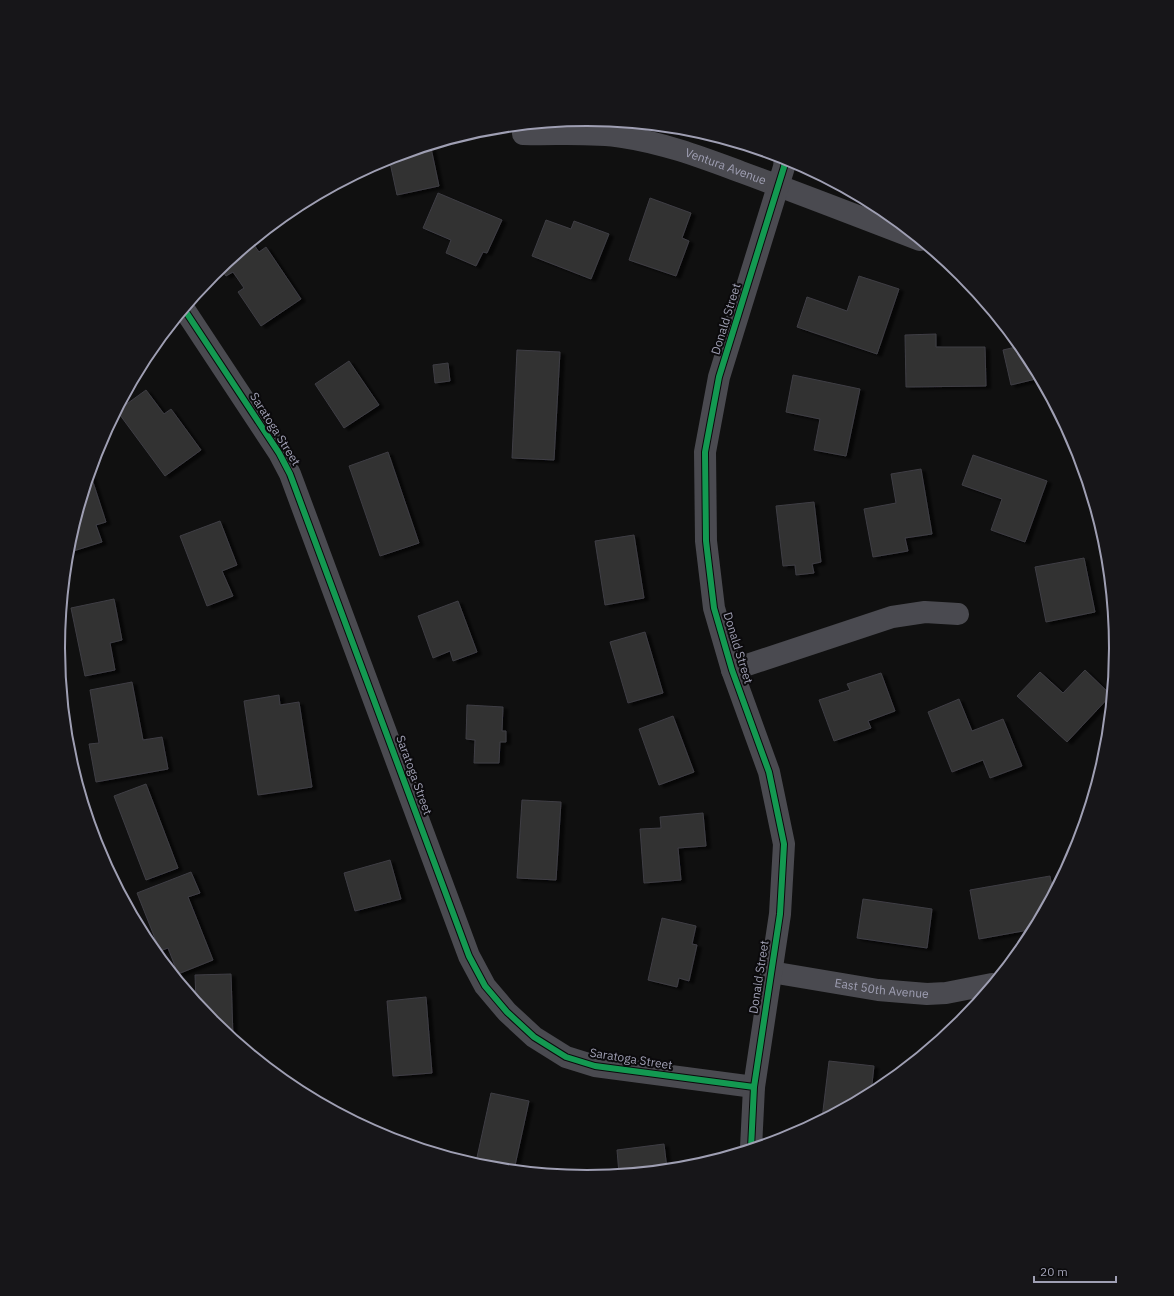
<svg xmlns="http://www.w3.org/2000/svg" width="1174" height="1296" viewBox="0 0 1174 1296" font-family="'IBM Plex Sans',sans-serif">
<defs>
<filter id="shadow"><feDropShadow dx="4.5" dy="2.5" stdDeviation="1" flood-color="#0009"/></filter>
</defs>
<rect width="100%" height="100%" fill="#101010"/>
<!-- building -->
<path fill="#313133" stroke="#3f3e44" filter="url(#shadow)" d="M425,147v3l6,-2 8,38 -42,9 -8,-37z
M438,193l64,27 -15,33 -4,-1 -7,14 -30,-13 5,-13 -28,-12z
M650,198l41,15 -9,25 7,3 -13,35 -47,-16z
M546,220l25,9 3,-8 35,13 -18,45 -59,-23z
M252,242l7,10 7,-5 35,52 -40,27 -23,-34 6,-4 -11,-16 -7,4 -6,-8z
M859,276l40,13 -22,65 -80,-27 10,-30 40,14z
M936,334v13h49l1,39 -80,1 -1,-52z
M1020,346l7,8 13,24 -29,7 -8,-35z
M517,350l43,2 -6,108 -42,-2z
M349,361l30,44 -35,23 -29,-44z
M448,363l2,18 -15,2 -2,-18z
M793,375l67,14 -14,67 -32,-6 6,-31 -34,-7z
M146,390l18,24 7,-5 30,41 -36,26 -48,-65z
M388,452l31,91 -39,13 -31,-90z
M973,455l74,26 -22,61 -34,-12 11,-31 -40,-14z
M921,469l11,65 -27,4 3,13 -35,6 -9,-48 32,-6 -5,-29z
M91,476l15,46 -10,3 6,17 -35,11 1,-8 21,-68z
M814,502l7,60 -9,2 2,9 -18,2 -1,-10 -12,1 -7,-60z
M220,521l17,44 -15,6 11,25 -26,10 -27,-70z
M634,535l10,63 -39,7 -10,-64z
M1084,558l11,54 -49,10 -11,-55z
M114,599l8,41 -12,3 5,27 -30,6 -14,-68z
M458,601l19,51 -24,9 -3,-10 -17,7 -15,-42z
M645,632l18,61 -35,10 -18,-61z
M1085,670l26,25 -44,47 -50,-46 23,-24 23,21z
M881,673l14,38 -27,10 3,7 -37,13 -15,-41 31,-10 -3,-6z
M132,682l11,58 19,-3 6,32 -72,13 -7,-38 10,-1 -9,-53z
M279,695l1,10 19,-3 13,85 -54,8 -14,-94z
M959,699l13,32 31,-12 19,47 -32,12 -7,-18 -31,12 -24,-60z
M467,705l36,2 -1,24h4v11h-6l-1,21h-25l1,-23 -9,-1z
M673,716l21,56 -35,13 -20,-56z
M146,784l32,84 -32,12 -32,-84z
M522,800l39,2 -5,78 -39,-2z
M703,813l3,33 -28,2 3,32 -37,3 -4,-54 21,-1 -1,-11z
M390,860l11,39 -46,12 -11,-38z
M191,872l9,21 -12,4 25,63 -35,14 -10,-26 -8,3 -23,-58z
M1050,876l3,17 -19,36 -55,10 -9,-49z
M863,899l69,10 -5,39 -70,-10z
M662,918l34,8 -4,18 5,1 -8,36 -10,-3 -2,9 -29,-7z
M231,974l2,64 -20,-16 -17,-21 -1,-26z
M426,997l6,76 -39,3 -6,-75z
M829,1061l45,5 -3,27 -49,26z
M491,1093l38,8 -15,69 -38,-8z
M664,1144l3,25 -48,5 -2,-24z"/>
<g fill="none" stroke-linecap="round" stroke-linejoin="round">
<!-- minor -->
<g stroke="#4a4a50" stroke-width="22">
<path id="s1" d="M523,134c33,1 67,-2 100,3 41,6 80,21 118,35 60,22 119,45 179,68"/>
<path d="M184,309l95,144 11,21 179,482 16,30 22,26 27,25 32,20 29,9 159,21"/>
<path d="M732,670l160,-53 33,-5 33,2"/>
<path id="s2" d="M771,972l107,18 49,4 19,-1 46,-9"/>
</g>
<!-- tertiary -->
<path stroke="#4a4a50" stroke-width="22" d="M751,1148l3,-61 26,-173 4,-70 -15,-72 -37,-102 -18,-62 -8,-67 -1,-89 14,-75 65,-210 1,-9"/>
<defs>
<path id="cycleway" d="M184,309l95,144 11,21 179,482 16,30 22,26 27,25 32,20 29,9 159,21
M751,1148l3,-61 26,-173 4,-70 -15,-72 -37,-102 -18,-62 -8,-67 -1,-89 14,-75 65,-210 1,-9"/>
</defs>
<!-- cycleway casing -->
<use href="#cycleway" stroke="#0b0a0c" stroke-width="8"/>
<!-- cycleway -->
<use href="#cycleway" stroke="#139951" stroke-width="6"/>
</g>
<g text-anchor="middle" stroke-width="4" stroke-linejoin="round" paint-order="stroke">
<!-- street labels -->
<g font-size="12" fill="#9f9fb3" stroke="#0b0a0c">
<text dy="4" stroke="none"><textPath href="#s1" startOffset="207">Ventura Avenue</textPath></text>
<text transform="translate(726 319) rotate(-73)" y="4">Donald Street</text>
<text transform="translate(275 429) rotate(58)" y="4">Saratoga Street</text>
<text transform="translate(738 648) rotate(73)" y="4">Donald Street</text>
<text transform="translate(414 775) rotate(70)" y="4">Saratoga Street</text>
<text transform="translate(759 977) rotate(-81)" y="4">Donald Street</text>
<text dy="4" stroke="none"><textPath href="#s2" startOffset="112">East 50th Avenue</textPath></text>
<text transform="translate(631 1059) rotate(9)" y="4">Saratoga Street</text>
</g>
</g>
<!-- crop -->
<path d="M0 0H1174V1296H0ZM65 648a522 522 0 1 1 1044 0a522 522 0 1 1-1044 0Z" fill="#171619" fill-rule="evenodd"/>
<path fill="none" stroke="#9f9fb3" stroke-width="2" d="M65 648a522 522 0 1 1 1044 0a522 522 0 1 1-1044 0Z"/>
<!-- scale -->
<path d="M1034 1276v6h82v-6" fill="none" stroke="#9f9fb3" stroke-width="2"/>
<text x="1040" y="1276" font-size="12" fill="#9f9fb3" stroke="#0b0a0c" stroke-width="3" paint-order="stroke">20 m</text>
</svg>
